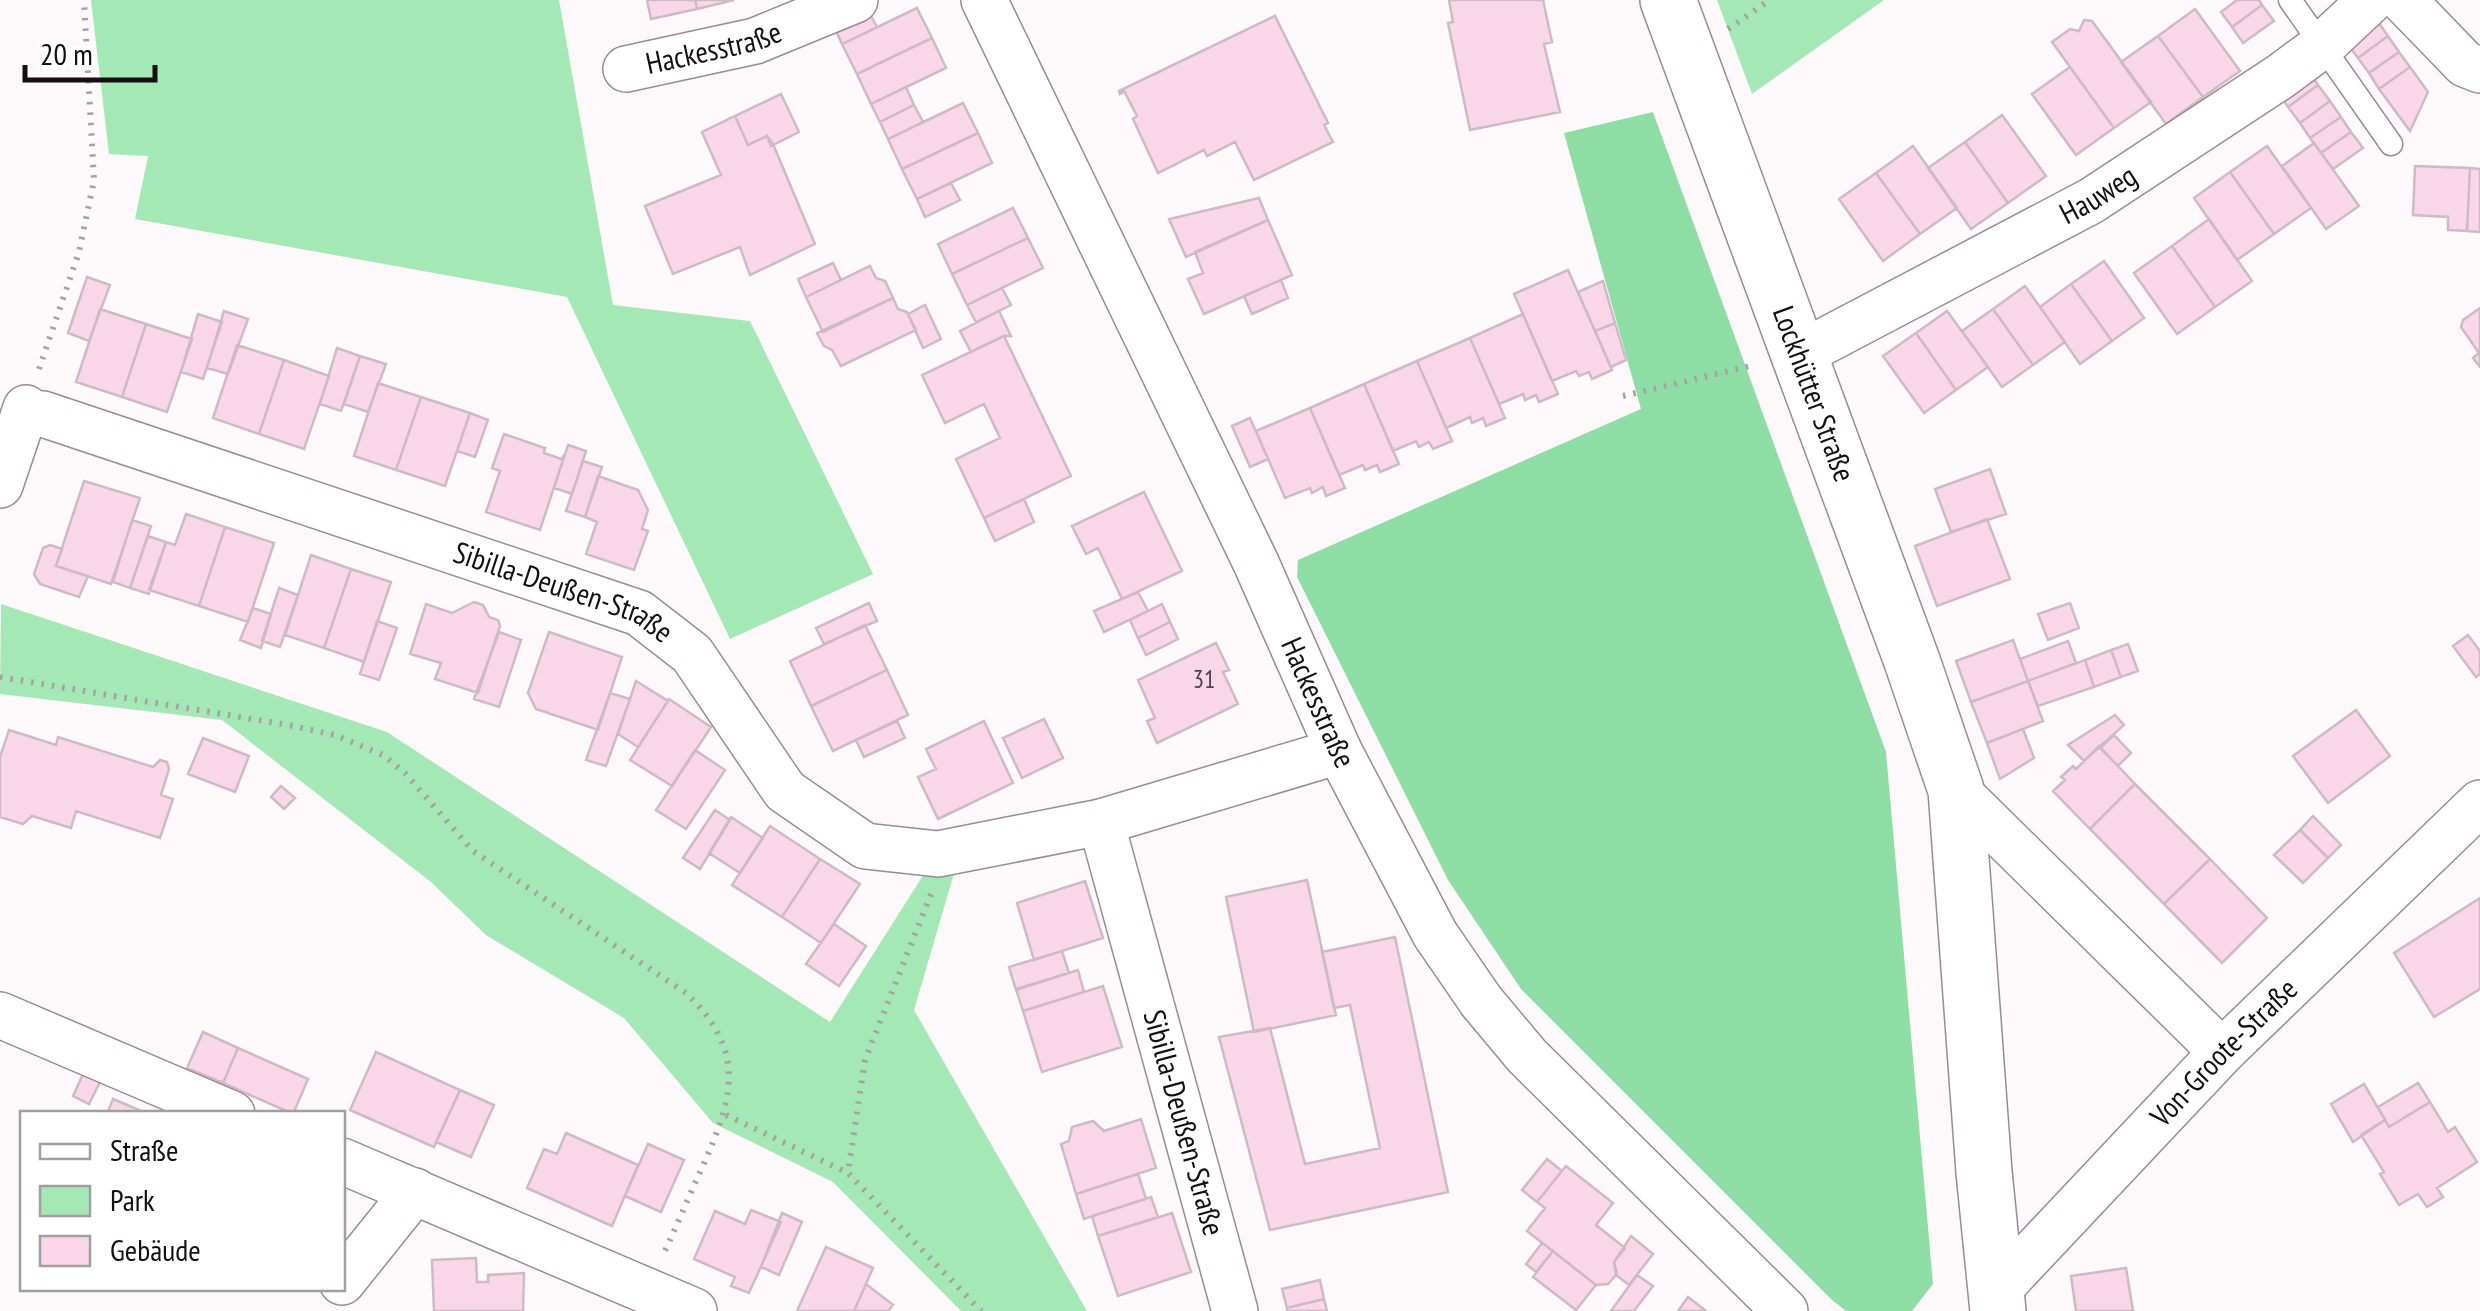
<svg xmlns="http://www.w3.org/2000/svg" width="2480" height="1311" viewBox="0 0 2480 1311" font-family="'PT Sans Narrow',sans-serif">
<rect width="100%" height="100%" fill="#fdf9fb"/>
<!-- green -->
<path fill="#a3e8b5" d="M91,0h468l54,305 137,16 123,253 -143,65 -163,-342 -432,-78 13,-63 -39,-2z
M1717,0h167l-132,94z
M1,604l386,128 443,290 94,-148 31,-4 -41,140 173,301h-126l-128,-129 -120,-59 -89,-105 -138,-83 -55,-53 -209,-162 -222,-26z"/>
<!-- forest -->
<path fill="#8edda4" d="M1653,112l233,640 47,532 -21,27h-66l-14,-11 -311,-311 -73,-109 -151,-303 1,-17 343,-151 -77,-276z"/>
<!-- building -->
<path fill="#f9d7e9" stroke="#cebac5" stroke-width="2.5" d="M647,0h48l2,9 -46,10z
M695,0h39l-37,9z
M1449,0h94l9,42 -8,2 16,68 -90,18 -22,-107 5,-1z
M2237,0h22l3,5 -30,22 -11,-15z
M2262,5l12,16 -31,22 -11,-16z
M917,8l15,30 -75,36 -15,-30z
M867,9l10,18 -35,17 -9,-20z
M2195,9l45,62 -37,26 -45,-61z
M1275,16l53,107 -4,2 9,17 -79,38 -19,-38 -28,14 -3,-6 -46,23 -25,-54 4,-3 -13,-25 -4,3 -1,-3z
M2084,20l8,1 59,81 -37,26 -62,-86 18,-13 9,2z
M2377,20l11,16 -30,22 -12,-16z
M2158,36l45,61 -37,27 -45,-62z
M2388,36l11,16 -30,21 -11,-15z
M932,38l14,30 -75,36 -14,-30z
M2399,52l11,15 -31,22 -10,-16z
M2070,67l44,61 -38,27 -44,-61z
M2410,67l18,25 -18,39 -31,-42z
M2308,70l10,15 -30,22 -11,-16z
M2318,85l12,16 -30,22 -12,-16z
M906,87l8,18 -34,17 -9,-18z
M781,94l18,38 -28,14 -4,-10 -19,9 -13,-29z
M2330,101l11,16 -31,21 -10,-15z
M963,103l15,30 -76,36 -14,-30z
M914,105l9,17 -35,17 -8,-17z
M2002,115l44,61 -38,27 -43,-61z
M735,116l13,29 19,-9 6,8 42,100 -65,31 -10,-28 -67,27 -28,-68 76,-31 -19,-43z
M2341,117l10,15 -30,21 -11,-15z
M2351,132l12,16 -30,21 -12,-16z
M978,133l14,30 -75,36 -15,-30z
M1965,142l43,61 -37,26 -43,-61z
M2314,143l45,63 -33,23 -44,-63z
M1913,146l44,62 -37,26 -44,-61z
M2267,146l44,62 -37,26 -44,-62z
M2415,166l55,2 -3,63 -19,-1v-13l-35,-2z
M2470,168l10,1v63l-13,-1z
M2230,172l44,62 -37,26 -43,-62z
M1876,173l44,61 -37,27 -44,-62z
M951,183l9,17 -35,17 -8,-18z
M1259,198l9,22 -82,37 -17,-38z
M1013,208l15,30 -76,36 -14,-30z
M2209,219l43,62 -37,26 -43,-61z
M1268,220l24,55 -88,39 -16,-35 15,-6 -8,-21z
M1028,238l15,30 -76,37 -15,-31z
M2172,246l43,61 -38,27 -43,-61z
M2104,261l40,57 -32,23 -41,-57z
M833,263l8,17 -35,17 -8,-18z
M870,266l6,12 9,3 8,17 -70,34 -17,-35z
M1568,270l44,100 -20,9 -3,-7 -10,4 -3,-5 -24,10 -38,-87z
M87,277l23,8 -21,56 -21,-8z
M1281,280l7,18 -36,16 -8,-18z
M1603,281l12,42 -20,8 -17,-39z
M2071,284l41,57 -32,23 -40,-57z
M2025,286l40,56 -32,23 -40,-56z
M1002,288l9,17 -35,17 -9,-17z
M893,298l5,11 9,3 9,18 -75,36 -9,-16 -8,-4 -7,-13z
M925,305l16,34 -18,9 -15,-34z
M2480,308v59l-7,-9 6,-5 -18,-26 2,-7z
M100,309l46,15 -24,73 -46,-15z
M1993,309l40,56 -31,22 -40,-56z
M224,311l24,8 -20,55 -21,-6z
M999,311l12,25h-7l-33,16 -11,-21z
M1947,311l41,56 -32,23 -40,-57z
M198,314l24,8 -19,57 -22,-7z
M1523,314l35,80 -19,8 -3,-7 -11,5 -2,-6 -24,10 -29,-66z
M1615,323l11,37 -15,7 -16,-36z
M146,324l46,15 -25,73 -45,-15z
M1916,333l40,57 -32,23 -41,-57z
M1004,336l67,140 -87,42 -28,-59 44,-21 -16,-34 -39,19 -23,-48z
M1470,338l35,80 -19,8 -3,-8 -11,5 -2,-6 -24,11 -29,-67z
M237,345l47,15 -25,74 -46,-16z
M337,348l23,8 -19,55 -21,-7z
M360,356l26,8 -18,48 -24,-8z
M284,360l45,16 -25,73 -45,-15z
M1417,361l35,80 -19,8 -4,-7 -10,5 -3,-6 -23,10 -29,-67z
M378,383l43,14 -25,73 -42,-14z
M1364,384l35,80 -19,8 -3,-7 -12,5 -2,-5 -24,10 -29,-67z
M421,397l49,16 -25,73 -49,-16z
M1310,408l35,80 -19,8 -3,-9 -11,6 -2,-5 -25,10 -29,-67z
M470,413l18,7 -13,37 -18,-6z
M1250,418l18,41 -18,8 -18,-41z
M504,434l41,14 -1,5 17,6 4,-5 -25,76 -54,-18 14,-41 -8,-3z
M568,445l18,6 -14,43 -18,-6z
M583,461l19,6 -17,50 -19,-6z
M1990,469l16,45 -55,18 -16,-43z
M598,476l40,14 10,20 -6,19 6,2 -14,39 -48,-16 11,-32 -12,-5z
M84,481l56,17 -29,86 -55,-18z
M1144,492l38,79 -60,28 -24,-51 -12,6 -14,-28z
M1024,499l10,23 -39,19 -11,-23z
M186,514l39,13 -26,79 -50,-16 17,-48 9,3z
M1987,519l23,60 -73,27 -22,-60z
M132,520l19,6 -21,62 -17,-6z
M225,527l49,16 -26,79 -49,-16z
M148,536l18,6 -17,52 -19,-6z
M50,545l12,4 -6,17 32,10 -9,21 -39,-13 -6,-10 9,-26z
M311,555l40,14 -27,79 -39,-13z
M351,569l40,13 -27,80 -40,-14z
M279,588l19,7 -18,52 -18,-6z
M1138,592l10,19 -44,21 -10,-21z
M474,602l9,3 6,12 9,3 2,6 -22,67 -43,-14 6,-16 -31,-9 16,-50 26,9z
M869,603l8,18 -53,23 -8,-16z
M2070,603l9,25 -31,12 -10,-26z
M1162,604l8,18 -32,16 -8,-18z
M253,608l18,6 -10,34 -21,-8z
M377,621l20,7 -18,52 -19,-6z
M1170,622l8,17 -32,16 -8,-17z
M865,625l22,45 -76,36 -21,-45z
M499,632l22,8 -22,67 -25,-8z
M549,632l73,25 -24,73 -62,-21 -8,-16z
M2468,635l12,16v23l-4,3 -23,-31z
M2013,640l15,41 -57,21 -15,-41z
M2068,641l8,22 -48,18 -8,-22z
M1216,643l13,27 -6,2 15,32 -81,39 -10,-22 8,-3 -17,-38z
M2128,644l10,27 -17,6 -10,-27z
M2111,650l10,27 -27,10 -9,-27z
M2085,660l9,27 -56,19 -10,-25z
M887,670l21,45 -75,36 -22,-45z
M636,681l32,20 -30,46 -20,-13z
M2028,681l15,40 -56,22 -16,-41z
M610,693l20,6 -24,67 -20,-6z
M669,699l42,28 -39,59 -42,-26z
M2356,710l34,46 -62,47 -35,-47z
M2115,715l9,10 -40,36 -16,-16z
M1044,719l19,39 -41,20 -19,-40z
M897,721l8,17 -41,19 -8,-17z
M984,721l29,62 -75,36 -20,-42 18,-8 -10,-20z
M2023,729l11,29 -34,21 -13,-36z
M9,730l47,15 2,-8 95,30 7,-7 7,2 2,7 -8,26 12,4 -13,39 -84,-27 -5,17 -39,-12 -9,8 -23,-7v-60z
M2114,735l17,18 -13,13 -18,-18z
M203,738l46,18 -14,36 -47,-18z
M2099,746l36,38 -45,45 -37,-38 12,-11 -4,-3 12,-11 3,3z
M695,750l30,20 -39,59 -30,-19z
M2135,784l75,75 -46,45 -74,-75z
M281,786l14,12 -11,11 -13,-12z
M715,810l15,10 -30,49 -17,-11z
M2313,816l28,29 -13,13 -28,-28z
M731,817l32,21 -23,35 -31,-20z
M770,826l50,33 -38,58 -50,-32z
M2300,830l28,28 -25,25 -29,-28z
M820,859l40,25 -39,59 -39,-26z
M2210,859l57,59 -45,45 -58,-59z
M1307,880l29,135 -82,17 -28,-135z
M1085,881l18,57 -69,22 -17,-57z
M2480,898v91l-46,28 -40,-64z
M834,924l32,22 -27,40 -33,-22z
M1395,937l53,255 -178,38 -51,-193 51,-9 35,136 75,-16 -30,-143 -16,3 -12,-56z
M1062,951l7,22 -53,17 -7,-23z
M1078,970l6,22 -61,19 -7,-22z
M1103,986l19,61 -80,25 -19,-61z
M203,1032l35,16 -15,35 -36,-15z
M238,1048l70,31 -15,35 -70,-31z
M376,1052l84,38 -26,57 -84,-37z
M84,1072l17,8 -12,24 -16,-8z
M2418,1083l12,19 -41,25 -11,-20z
M2364,1084l21,36 -32,22 -22,-38z
M460,1090l34,15 -23,52 -35,-15z
M113,1099l26,11 -2,4h-30z
M2430,1102l18,30 7,-5 22,35 -40,26 6,9 -16,10 -9,-13 -19,11 -19,-31 4,-2 -23,-37 24,-15 4,7z
M1141,1119l15,49 -80,26 -15,-50 8,-3 3,-14 21,-6 11,10z
M566,1133l72,32 -26,61 -85,-38 17,-39 13,5z
M648,1144l36,16 -23,52 -36,-16z
M1547,1159l15,12 -25,31 -15,-12z
M1566,1166l47,37 -17,22 29,23 -11,14 3,12 -9,10 -12,1 -69,-54 18,-23 -8,-6z
M1138,1174l8,25 -62,20 -8,-25z
M1151,1197l7,20 -60,19 -6,-20z
M751,1210l30,12 -32,71 -18,-7 4,-9 -41,-18 21,-48 30,13z
M782,1213l20,9 -23,53 -18,-8z
M1172,1213l19,59 -73,24 -20,-60z
M1631,1236l22,18 -24,31 -13,-10 -2,-13z
M1542,1243l11,8 -17,21 -10,-8z
M826,1247l47,21 -19,43h-57z
M1553,1251l43,34 -20,25 -43,-33z
M476,1258l1,24h11v-7l36,-2 -1,38h-89l-2,-51z
M2126,1268l7,43h-57l-5,-35z
M1637,1275l16,11 -19,25h-23z
M1320,1280l4,19 -37,9 -5,-19z
M866,1284l27,21 -5,6h-34z
M1688,1297l18,14h-28z
M1324,1299l3,12h-40v-3z"/>
<g fill="none" stroke-linecap="round" stroke-linejoin="round">
<defs>
<path id="lane" d="M2290,0l101,144"/>
<g id="street">
<path id="s1" d="M984,0l272,563 83,188 96,183 46,67 46,55 258,255"/>
<path d="M2403,0l62,64 15,6"/>
<path id="s2" d="M626,69l129,-28 100,-41"/>
<path id="s3" d="M1800,354l291,-153 190,-125 42,-31 48,-45"/>
<path id="s4" d="M43,414l596,199 53,41 93,137 80,55 73,8 163,-32 238,-71"/>
<path d="M0,485l26,-77"/>
<path d="M1956,790l266,262"/>
<path id="s5" d="M1101,822l134,489"/>
<path d="M0,1015l232,99"/>
<path d="M342,1161l352,150"/>
<path d="M342,1282l73,-91"/>
<path id="s6" d="M1995,1293l227,-241 258,-249"/>
</g>
<g id="secondary">
<path id="s7" d="M1668,0l244,661 44,129 28,382 14,139"/>
</g>
</defs>
<!-- lane casing -->
<use href="#lane" stroke="#9d8994" stroke-width="25"/>
<!-- street casing -->
<use href="#street" stroke="#9d8994" stroke-width="48"/>
<!-- secondary casing -->
<use href="#secondary" stroke="#9d8994" stroke-width="58"/>
<!-- path -->
<path stroke="#a7a1a4" stroke-width="6" stroke-dasharray="2.5 8" stroke-linecap="butt" d="M1728,29l42,-29
M39,369l40,-117 15,-72 -10,-180
M1623,396l132,-31
M0,677l288,48 47,10 48,20 22,18 68,78 213,142c62,59 47,105 16,175 -13,28 -25,57 -38,85
M931,894l-66,166 -17,113 133,138
M726,1115l122,58"/>
<!-- lane -->
<use href="#lane" stroke="#fff" stroke-width="22"/>
<!-- street -->
<use href="#street" stroke="#fff" stroke-width="45"/>
<!-- secondary -->
<use href="#secondary" stroke="#fff" stroke-width="55"/>
</g>
<g text-anchor="middle" stroke-width="10" stroke-linejoin="round" paint-order="stroke">
<!-- number labels -->
<g font-size="25" fill="#4e4048">
<text x="1204" y="688">31</text>
</g>
<!-- street labels -->
<g font-size="30" fill="#150e12" stroke="#fff">
<text dy="10" stroke="none"><textPath href="#s2" startOffset="90">Hackesstraße</textPath></text>
<text dy="10" stroke="none"><textPath href="#s3" startOffset="338">Hauweg</textPath></text>
<text dy="10" stroke="none"><textPath href="#s7" startOffset="420">Lockhütter Straße</textPath></text>
<text dy="10" stroke="none"><textPath href="#s4" startOffset="550">Sibilla-Deußen-Straße</textPath></text>
<text dy="10" stroke="none"><textPath href="#s1" startOffset="778">Hackesstraße</textPath></text>
<text dy="10" stroke="none"><textPath href="#s6" startOffset="332">Von-Groote-Straße</textPath></text>
<text dy="10" stroke="none"><textPath href="#s5" startOffset="312">Sibilla-Deußen-Straße</textPath></text>
</g>
</g>
<!-- legend -->
<rect x="20" y="1111" width="325" height="180" fill="#ffffff" stroke="#a19fa0" stroke-width="2.5"/>
<rect x="40" y="1144" width="50" height="15" fill="#ffffff" stroke="#a19fa0" stroke-width="2.5"/>
<text x="110" y="1161" font-size="30" fill="#150e12">Straße</text>
<rect x="40" y="1186" width="50" height="30" fill="#a3e8b5" stroke="#a19fa0" stroke-width="2.5"/>
<text x="110" y="1211" font-size="30" fill="#150e12">Park</text>
<rect x="40" y="1236" width="50" height="30" fill="#f9d7e9" stroke="#a19fa0" stroke-width="2.5"/>
<text x="110" y="1261" font-size="30" fill="#150e12">Gebäude</text>
<!-- scale -->
<path d="M25 65v15h130v-15" fill="none" stroke="#150e12" stroke-width="5"/>
<text x="40" y="65" font-size="30" fill="#150e12" stroke="#ffffff" stroke-width="8" paint-order="stroke">20 m</text>
</svg>
